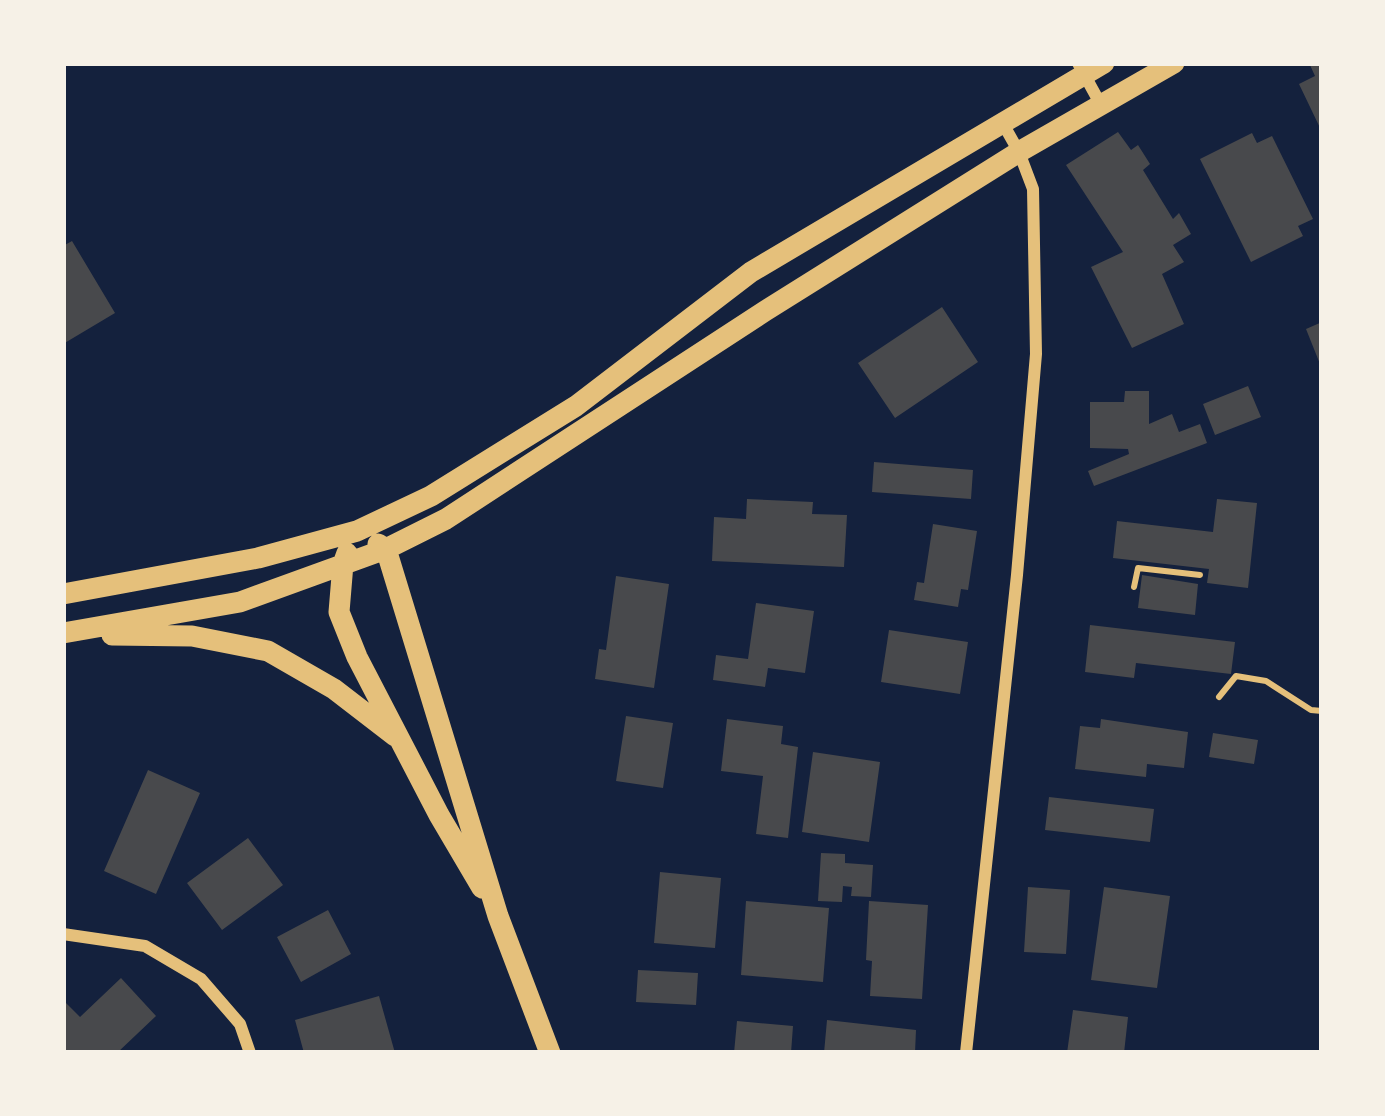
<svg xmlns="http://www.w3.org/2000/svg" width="1385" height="1116" viewBox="0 0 1385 1116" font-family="'DejaVu Sans',sans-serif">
<rect width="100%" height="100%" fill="#14213d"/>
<!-- building -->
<path fill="#48494c" d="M1314,63h8v69l-23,-48 16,-8 -5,-11z
M1118,132l13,18 7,-5 12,19 -7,6 30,49 6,-6 12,21 -18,11 11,17 -22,12 22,50 -52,24 -41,-81 32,-15 -57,-87z
M1252,133l5,10 15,-7 41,83 -15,7 5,10 -52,26 -51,-103z
M72,241l43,72 -52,31v-98z
M942,307l36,55 -83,56 -37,-55z
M1322,322v47l-16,-40z
M1248,386l13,31 -46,18 -12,-31z
M1125,391h24v33l23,-10 7,18 21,-8 7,19 -113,43 -6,-15 41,-17 -1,-5 -38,-1v-46h34z
M874,462l99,8 -2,29 -99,-7z
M747,499l66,3 -1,12 35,1 -3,52 -132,-6 2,-44 32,2z
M1217,499l40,4 -9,85 -41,-5 2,-14 -96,-11 4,-37 96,11z
M933,524l44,7 -9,59 -7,-1 -3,18 -44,-7 3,-18 7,1z
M1142,575l56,9 -3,31 -57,-7z
M616,576l53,8 -15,104 -59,-9 4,-30 7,1z
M756,603l58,8 -9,62 -37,-5 -3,19 -52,-7 3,-25 32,4z
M1090,625l145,17 -4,32 -95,-11 -2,15 -49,-6z
M889,630l79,12 -8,52 -79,-12z
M626,716l47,7 -10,65 -47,-7z
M727,719l56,7 -2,18 17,3 -10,91 -32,-4 7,-58 -42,-5z
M1101,719l87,13 -4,36 -37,-4 -1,13 -71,-8 5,-43 20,2z
M1213,733l45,7 -4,24 -45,-7z
M813,752l67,10 -11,80 -67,-10z
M148,770l52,23 -44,101 -52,-23z
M1049,797l105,12 -4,33 -105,-12z
M248,838l35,47 -61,45 -35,-47z
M821,853l24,1v9l28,2 -2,32 -20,-1 1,-9 -9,-1 -1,16 -24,-1z
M660,872l61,6 -6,70 -61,-5z
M1028,887l42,3 -4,64 -42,-2z
M1104,887l66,9 -13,92 -66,-8z
M746,901l83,7 -6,74 -82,-7z
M869,901l59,4 -6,94 -52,-3 2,-35 -6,-1z
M328,910l23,44 -50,28 -24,-45z
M638,970l60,3 -2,32 -60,-3z
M121,978l35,38 -39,37h-54v-53l17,17z
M379,996l16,57h-91l-9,-33z
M1073,1010l55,7 -4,36h-57z
M827,1020l89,10 -1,23h-91z
M737,1021l56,5 -2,27h-57z"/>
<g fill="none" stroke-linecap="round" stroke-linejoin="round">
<!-- path -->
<path stroke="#e5c07b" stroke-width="6" d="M1134,587l4,-19 62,7
M1219,697l17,-21 30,5 45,29 11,1"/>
<!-- minor -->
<path stroke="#e5c07b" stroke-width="12" d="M1078,63l23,42
M63,934l82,12 56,33 39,45 10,29
M966,1053l51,-478 19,-221 -3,-165 -14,-37 -17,-30"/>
<!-- tertiary -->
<path stroke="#e5c07b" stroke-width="21" d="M378,544l8,5 112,367 52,137
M347,553l-4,11 -4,48 18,45 82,158 43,73
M63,594l195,-36 99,-27 74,-35 145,-90 175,-134 353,-209
M63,633l177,-31 146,-53 60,-30 319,-208 254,-159 155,-89
M112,635l80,1 76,15 66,38 61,47"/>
</g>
<!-- border -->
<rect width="1385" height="1116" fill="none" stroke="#f6f1e7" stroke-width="132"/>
</svg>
